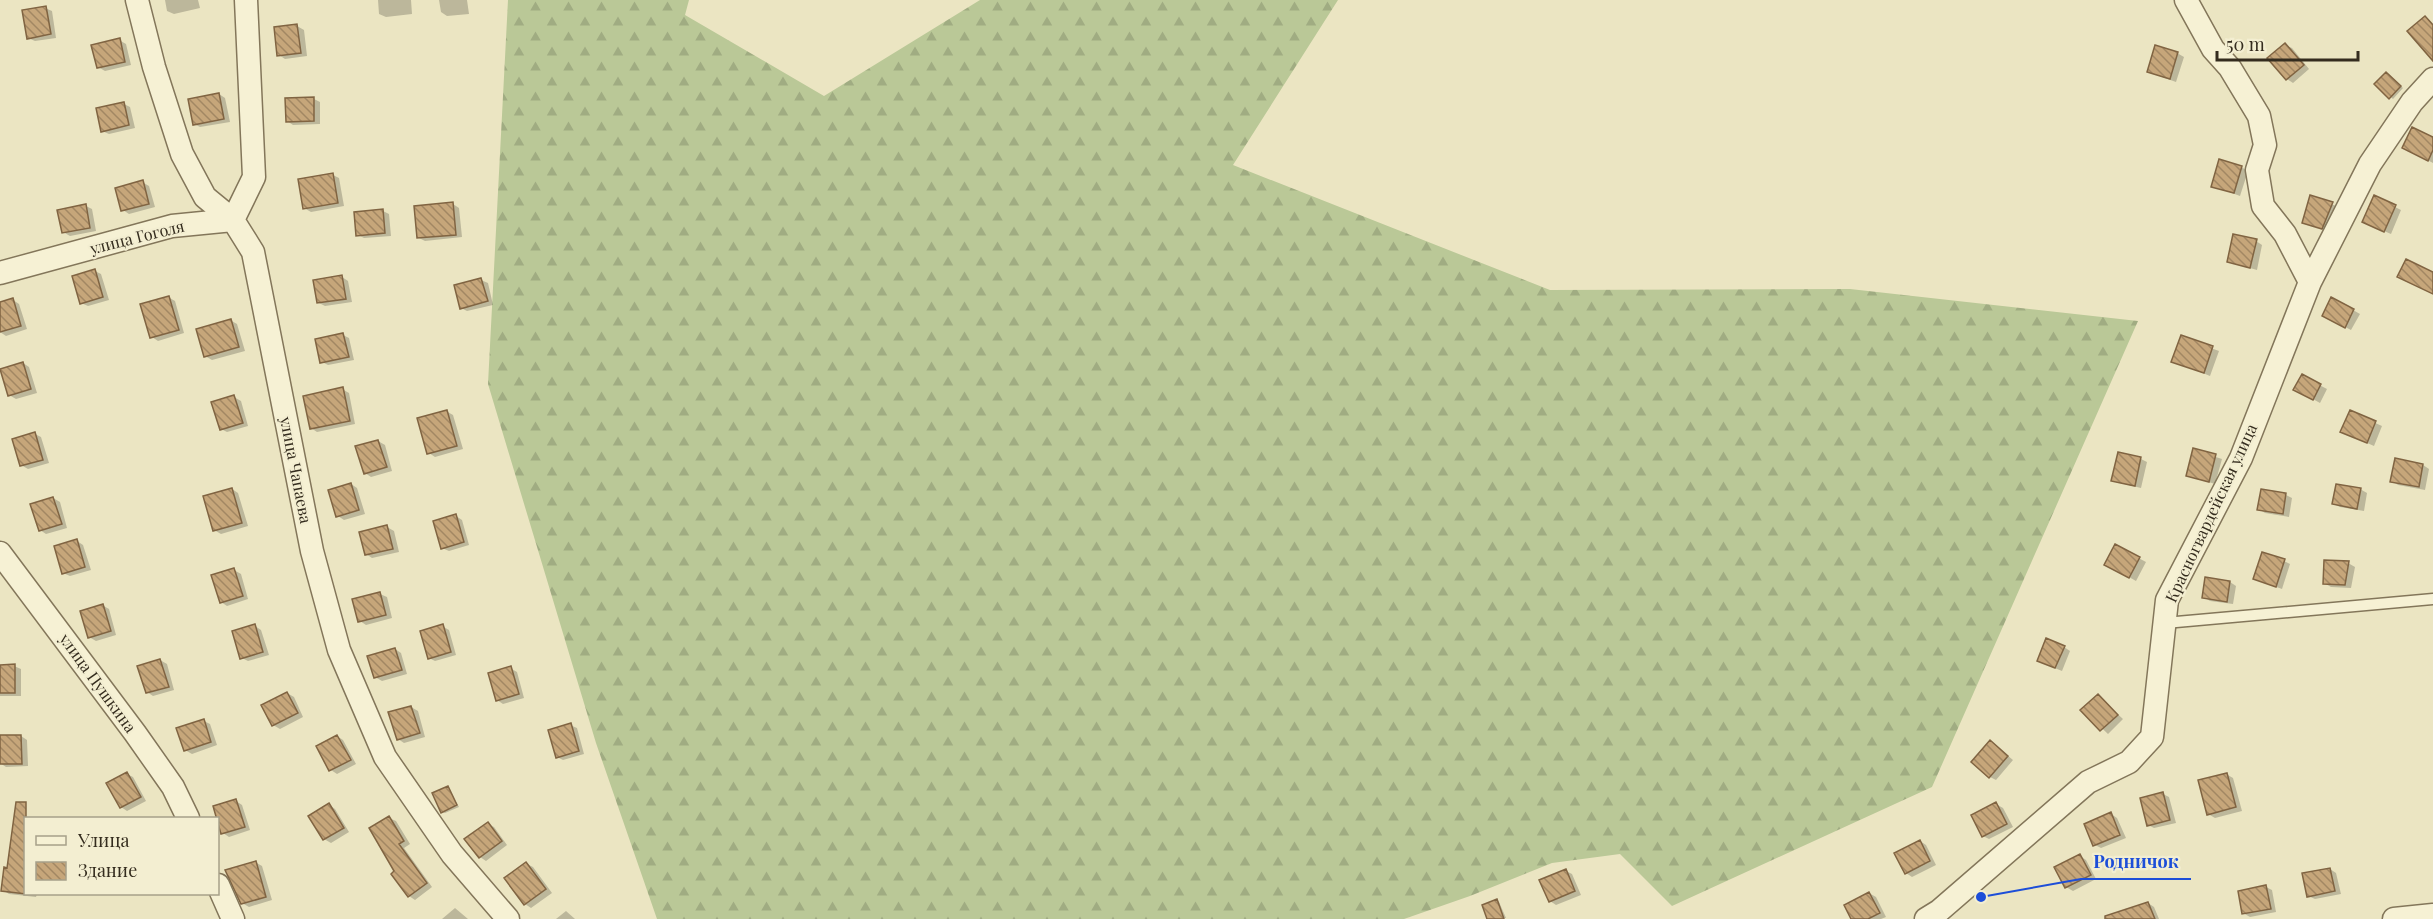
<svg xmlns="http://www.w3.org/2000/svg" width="2433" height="919" viewBox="0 0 2433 919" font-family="'Playfair Display',serif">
<defs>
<pattern id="forest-firs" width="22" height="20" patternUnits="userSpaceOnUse" patternTransform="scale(1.5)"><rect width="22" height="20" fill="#bac897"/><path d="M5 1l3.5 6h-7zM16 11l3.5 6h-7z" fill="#a0ac82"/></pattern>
<pattern id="building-back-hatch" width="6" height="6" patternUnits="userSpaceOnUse" patternTransform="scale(1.5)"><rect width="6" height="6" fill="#c6a67a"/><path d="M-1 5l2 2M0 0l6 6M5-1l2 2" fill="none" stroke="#a28763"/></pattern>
</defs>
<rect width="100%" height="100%" fill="#ebe5c2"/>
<!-- forest -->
<path fill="url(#forest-firs)" d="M508,0h181l-4,15 139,81 156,-96h358l-105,165 317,125 300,-1 288,32 -206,466 -260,119 -52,-52 -68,9 -82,33 -66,23h-747l-61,-176 -108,-359z"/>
<!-- shadow -->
<path fill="#0003" d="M165,0h33l2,8 -26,6 -7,-3z
M378,0h33l1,14 -26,3 -7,-3z
M439,0h28l2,14 -22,2 -6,-4z
M45,8l7,3 4,27 -21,3 -7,-3z
M297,26l7,4 3,26 -22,3 -6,-4z
M119,40l7,4 5,21 -26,6 -7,-4z
M2285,45l7,3 17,21 -16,14 -6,-4z
M2177,53l7,4 -8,25 -28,-10z
M2389,75l14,13 -10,11 -17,-15z
M219,94l6,4 5,24 -30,5 -6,-3z
M314,99l6,3v22l-27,1 -6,-4z
M124,104l6,3 5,21 -26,6 -7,-3z
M2433,139v24l-23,-12z
M2241,167l7,4 -8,25 -27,-10z
M333,175l6,3 5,28 -33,6 -7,-4z
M142,182l7,4 6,21 -26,7 -6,-4z
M2311,197l28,10 -10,24 -25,-9z
M453,204l6,4 3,29 -37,4 -6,-3z
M86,206l6,3 4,22 -26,5 -7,-4z
M2395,207l6,3 -10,24 -21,-9z
M383,211l6,3 2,22 -27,2 -6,-3z
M2256,241l6,4 -5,25 -28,-8z
M95,271l6,3 8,26 -21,6 -7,-3z
M342,277l6,4 4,21 -27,4 -6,-3z
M481,280l7,3 5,22 -26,6 -6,-3z
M168,297l7,4 9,32 -26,8 -6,-4z
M13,300l6,4 8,25 -21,7 -6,-4v-28z
M2353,310l7,4 -9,16 -21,-11z
M230,320l7,4 8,27 -33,9 -7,-4z
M343,335l6,3 5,22 -26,5 -6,-3z
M2181,337l38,14 -9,25 -37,-15z
M23,363l6,4 8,26 -21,6 -7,-4z
M2302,376l25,13 -7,14 -18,-10z
M342,389l7,4 6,31 -38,8 -6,-4z
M234,397l7,4 7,25 -21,6 -6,-3z
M446,411l7,4 10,34 -28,8 -6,-4z
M2351,412l31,14 -8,20 -25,-11z
M35,434l6,3 8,26 -21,6 -7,-4z
M378,441l7,4 7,26 -21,6 -6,-4z
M2194,450l28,9 -7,25 -28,-9z
M2119,454l22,5 6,3 -6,26 -21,-5 -7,-3z
M2423,465l6,4 -4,21 -27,-5 -6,-4z
M351,484l6,4 8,26 -21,6 -6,-4z
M232,489l6,4 10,33 -27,8 -7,-4z
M2360,489l7,4 -3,18 -24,-4 -6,-3z
M2286,495l6,3 -3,19 -24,-4 -6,-4z
M53,498l7,4 7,26 -21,6 -6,-4z
M456,516l6,4 7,25 -20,6 -7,-3z
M387,527l7,4 5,21 -27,6 -6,-4z
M77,541l6,4 8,25 -21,6 -7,-3z
M2116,546l30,16 -10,19 -30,-17z
M2284,561l6,3 -8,25 -27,-10z
M2348,563l7,4 -4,21 -20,-1 -7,-4z
M234,570l7,4 7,25 -21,7 -6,-4z
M2207,579l23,3 6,4 -3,18 -23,-3 -6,-4z
M380,594l7,3 5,21 -26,7 -6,-4z
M102,605l7,4 7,26 -20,6 -7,-4z
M255,626l6,4 8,25 -21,6 -6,-3z
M442,626l7,4 7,25 -21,6 -6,-3z
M2064,647l6,4 -8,20 -17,-7z
M395,649l6,4 6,21 -25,7 -7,-4z
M160,660l7,4 7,26 -21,6 -6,-4z
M0,666h14l7,3v27h-21z
M510,668l7,4 7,26 -21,6 -6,-4z
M287,693l7,4 9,20 -23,12 -7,-4z
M2098,696l25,23 -15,15 -25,-24z
M411,707l7,4 7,26 -21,6 -6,-4z
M204,721l6,3 7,21 -25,9 -7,-4z
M570,725l7,3 7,26 -21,6 -6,-3z
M0,736h21l6,4 1,26 -22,1 -6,-4z
M337,736l6,4 13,24 -19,10 -6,-4z
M1996,746l17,14 -17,20 -6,-3z
M127,774l6,3 13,24 -19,10 -6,-4z
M2226,774l7,4 9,33 -27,7 -7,-4z
M448,788l11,19 -14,6 -3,-1z
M2163,794l6,3 7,26 -22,5 -6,-3z
M236,801l6,4 8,25 -21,7 -6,-4z
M1996,804l7,4 10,19 -24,12 -6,-3z
M329,805l6,4 14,23 -18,11 -7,-4z
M2111,814l6,4 9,20 -25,10 -6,-3z
M389,818l7,3 14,23 -6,4 28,39 -17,13 -6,-4 -13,-25z
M488,824l6,3 13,18 -21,16 -6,-4z
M1920,841l6,4 10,20 -24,12 -6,-4z
M2080,856l6,4 10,19 -23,12 -7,-4 -10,-19z
M255,862l7,4 10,34 -23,7 -7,-4z
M527,864l6,3 19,26 -21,15 -6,-4z
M2330,869l6,4 5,21 -26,5 -7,-3z
M1566,871l6,3 9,21 -25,10 -6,-4z
M2266,887l6,3 4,22 -26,5 -7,-4z
M3,890l34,4 -1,3 -27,-3z
M1869,893l7,4 10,20 -5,2h-28z
M1497,900l2,2 7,16 -17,1z
M2148,903l6,4 5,12h-36z
M455,908l13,11h-26z
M566,911l9,8h-19z"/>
<!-- building -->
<path fill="url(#building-back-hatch)" stroke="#806442" stroke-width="1.5" d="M46,6l5,28 -24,5 -5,-29z
M2425,16l8,9v36l-26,-30z
M297,24l4,29 -24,3 -3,-29z
M120,38l5,24 -28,6 -6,-23z
M2285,43l19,22 -18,15 -19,-22z
M2155,45l23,7 -8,27 -23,-7z
M2386,72l15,14 -12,13 -15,-15z
M219,93l5,26 -31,6 -5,-26z
M314,97v24l-28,1 -1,-24z
M124,102l5,23 -28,7 -5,-24z
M2412,127l21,10v13l-5,11 -26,-13z
M2219,159l23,7 -8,27 -23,-6z
M333,173l5,30 -35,6 -5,-30z
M143,180l6,24 -28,7 -6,-23z
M2310,195l23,7 -11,27 -20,-6z
M2374,195l22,10 -12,27 -22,-10z
M453,202l3,33 -39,3 -3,-32z
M86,204l4,24 -28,5 -5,-23z
M383,209l2,24 -29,3 -2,-24z
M2233,234l24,5 -7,29 -23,-6z
M2406,259l27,13v22l-36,-17z
M95,269l8,28 -23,7 -8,-28z
M342,275l4,24 -29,4 -4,-23z
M481,278l7,23 -28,8 -6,-24z
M169,296l10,34 -29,8 -10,-34z
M2331,297l23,12 -9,19 -23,-12z
M13,298l8,28 -21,6v-30z
M231,319l8,28 -35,10 -8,-28z
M343,333l6,24 -29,6 -5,-24z
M2181,335l32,11 -9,27 -33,-11z
M23,362l8,27 -23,7 -8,-27z
M2302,374l19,10 -8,16 -20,-10z
M343,387l7,34 -40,8 -7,-33z
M234,395l9,28 -23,7 -9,-28z
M447,410l10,36 -30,8 -10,-36z
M2350,410l26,11 -9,22 -27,-11z
M35,432l8,28 -23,6 -8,-27z
M378,440l9,27 -23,7 -9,-28z
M2193,448l23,6 -7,28 -23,-6z
M2118,452l23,5 -6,29 -24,-5z
M2395,458l28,6 -4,23 -29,-5z
M351,483l8,27 -23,7 -8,-27z
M2336,484l25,4 -4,21 -25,-5z
M232,488l10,35 -29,8 -10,-35z
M2261,489l25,4 -3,21 -26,-4z
M53,497l9,27 -23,7 -9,-27z
M456,514l8,28 -23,7 -8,-28z
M387,525l6,24 -28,6 -6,-23z
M77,539l8,28 -23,7 -8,-28z
M2115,544l25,13 -11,21 -25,-13z
M2262,552l23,7 -9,28 -23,-8z
M2324,560l25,1 -4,24 -22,-1z
M234,568l9,28 -23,7 -9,-28z
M2205,577l25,4 -3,21 -25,-4z
M380,592l6,23 -28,7 -6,-23z
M103,604l8,27 -23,7 -8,-27z
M255,624l8,28 -23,7 -8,-28z
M443,624l8,28 -23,7 -8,-28z
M2046,638l19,8 -10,22 -18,-7z
M395,648l7,22 -28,8 -7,-22z
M160,659l9,28 -23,6 -9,-27z
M15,664v29h-15v-28z
M511,666l8,28 -23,7 -8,-28z
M287,692l11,21 -26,13 -11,-21z
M2098,694l20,21 -18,16 -20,-21z
M411,706l9,27 -23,7 -9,-28z
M204,719l7,23 -27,9 -8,-23z
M571,723l8,28 -23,7 -8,-28z
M0,735h21l1,29h-22z
M337,735l14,25 -22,11 -13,-25z
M1990,740l18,16 -19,22 -18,-16z
M127,772l14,25 -21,11 -14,-25z
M2227,773l9,34 -29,8 -9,-35z
M448,786l9,19 -16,8 -9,-20z
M2163,792l7,28 -23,6 -7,-28z
M236,799l9,28 -24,7 -8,-28z
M16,802h10v92l-25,-3 3,-24 3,1z
M1996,802l11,22 -25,13 -11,-22z
M329,803l15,25 -21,12 -15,-24z
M2111,812l9,23 -27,11 -9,-22z
M389,816l15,25 -5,3 28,39 -19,14 -17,-23 3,-3 -25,-43z
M488,822l14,19 -23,17 -15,-19z
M1920,840l10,21 -25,13 -11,-21z
M2080,854l11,21 -26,13 -11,-21z
M256,861l10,36 -25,7 -16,-34z
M526,862l20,27 -22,16 -20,-27z
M2330,868l5,23 -28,6 -5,-24z
M1566,869l9,22 -26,11 -10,-22z
M2266,885l5,24 -29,5 -4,-23z
M1869,892l11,21 -12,6h-17l-7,-14z
M1497,899l7,20h-17l-5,-14z
M2148,902l7,17h-50v-3z"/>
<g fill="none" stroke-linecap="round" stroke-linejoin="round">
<defs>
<path id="lane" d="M2165,623l268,-24"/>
<path id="street" d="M137,0l17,67 28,87 23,43 28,23 20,32 59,299 27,99 46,107 67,97 56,65
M2186,0l27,49 17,19 29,48 6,29 -8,25 6,36 22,28 25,48
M0,273l172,-47 61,-6 21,-43 -8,-177
M0,553l135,180 38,54 15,31
M218,885l15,34
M1926,919l13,-8 149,-129 41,-20 23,-25 15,-137 74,-142 69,-176 60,-118 42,-62 21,-23
M2394,919l39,-4"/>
</defs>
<!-- lane casing -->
<use href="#lane" stroke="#83765a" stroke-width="13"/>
<!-- street casing -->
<use href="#street" stroke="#83765a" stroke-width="25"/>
<!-- lane -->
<use href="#lane" stroke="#f6f1d4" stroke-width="10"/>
<!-- street -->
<use href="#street" stroke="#f6f1d4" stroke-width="22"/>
</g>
<g text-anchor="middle" stroke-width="4.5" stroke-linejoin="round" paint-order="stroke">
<!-- street labels -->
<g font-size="16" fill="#342c1e" stroke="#f3eed1">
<text transform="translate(137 237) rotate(-14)" y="6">улица Гоголя</text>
<text transform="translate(296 470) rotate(79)" y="6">улица Чапаева</text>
<text transform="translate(2211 513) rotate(-65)" y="6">Красногвардейская улица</text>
<text transform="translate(98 683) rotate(54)" y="6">улица Пушкина</text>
</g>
</g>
<!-- callouts -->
<path fill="none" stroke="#1d4ed8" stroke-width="2" d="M1981 897L2081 879H2191"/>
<circle fill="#1d4ed8" stroke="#f3eed1" stroke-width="2" cx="1981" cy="897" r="6"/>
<g font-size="18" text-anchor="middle" font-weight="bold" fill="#1d4ed8" stroke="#f3eed1" stroke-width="4.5" stroke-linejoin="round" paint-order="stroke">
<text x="2136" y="868">Родничок</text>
</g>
<!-- legend -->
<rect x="24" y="817" width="195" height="78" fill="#f3eed1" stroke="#a7a089" stroke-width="1.5"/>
<rect x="36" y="836" width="30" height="9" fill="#f6f1d4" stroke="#a7a089" stroke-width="1.5"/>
<text x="78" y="847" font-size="18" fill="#342c1e">Улица</text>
<rect x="36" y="862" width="30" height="18" fill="url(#building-back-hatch)" stroke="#a7a089" stroke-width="1.5"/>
<text x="78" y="877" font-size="18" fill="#342c1e">Здание</text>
<!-- scale -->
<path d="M2217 51v9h141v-9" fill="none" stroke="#342c1e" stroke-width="3"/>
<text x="2226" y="51" font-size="18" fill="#342c1e" stroke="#f3eed1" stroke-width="4.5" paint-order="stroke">50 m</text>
</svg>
